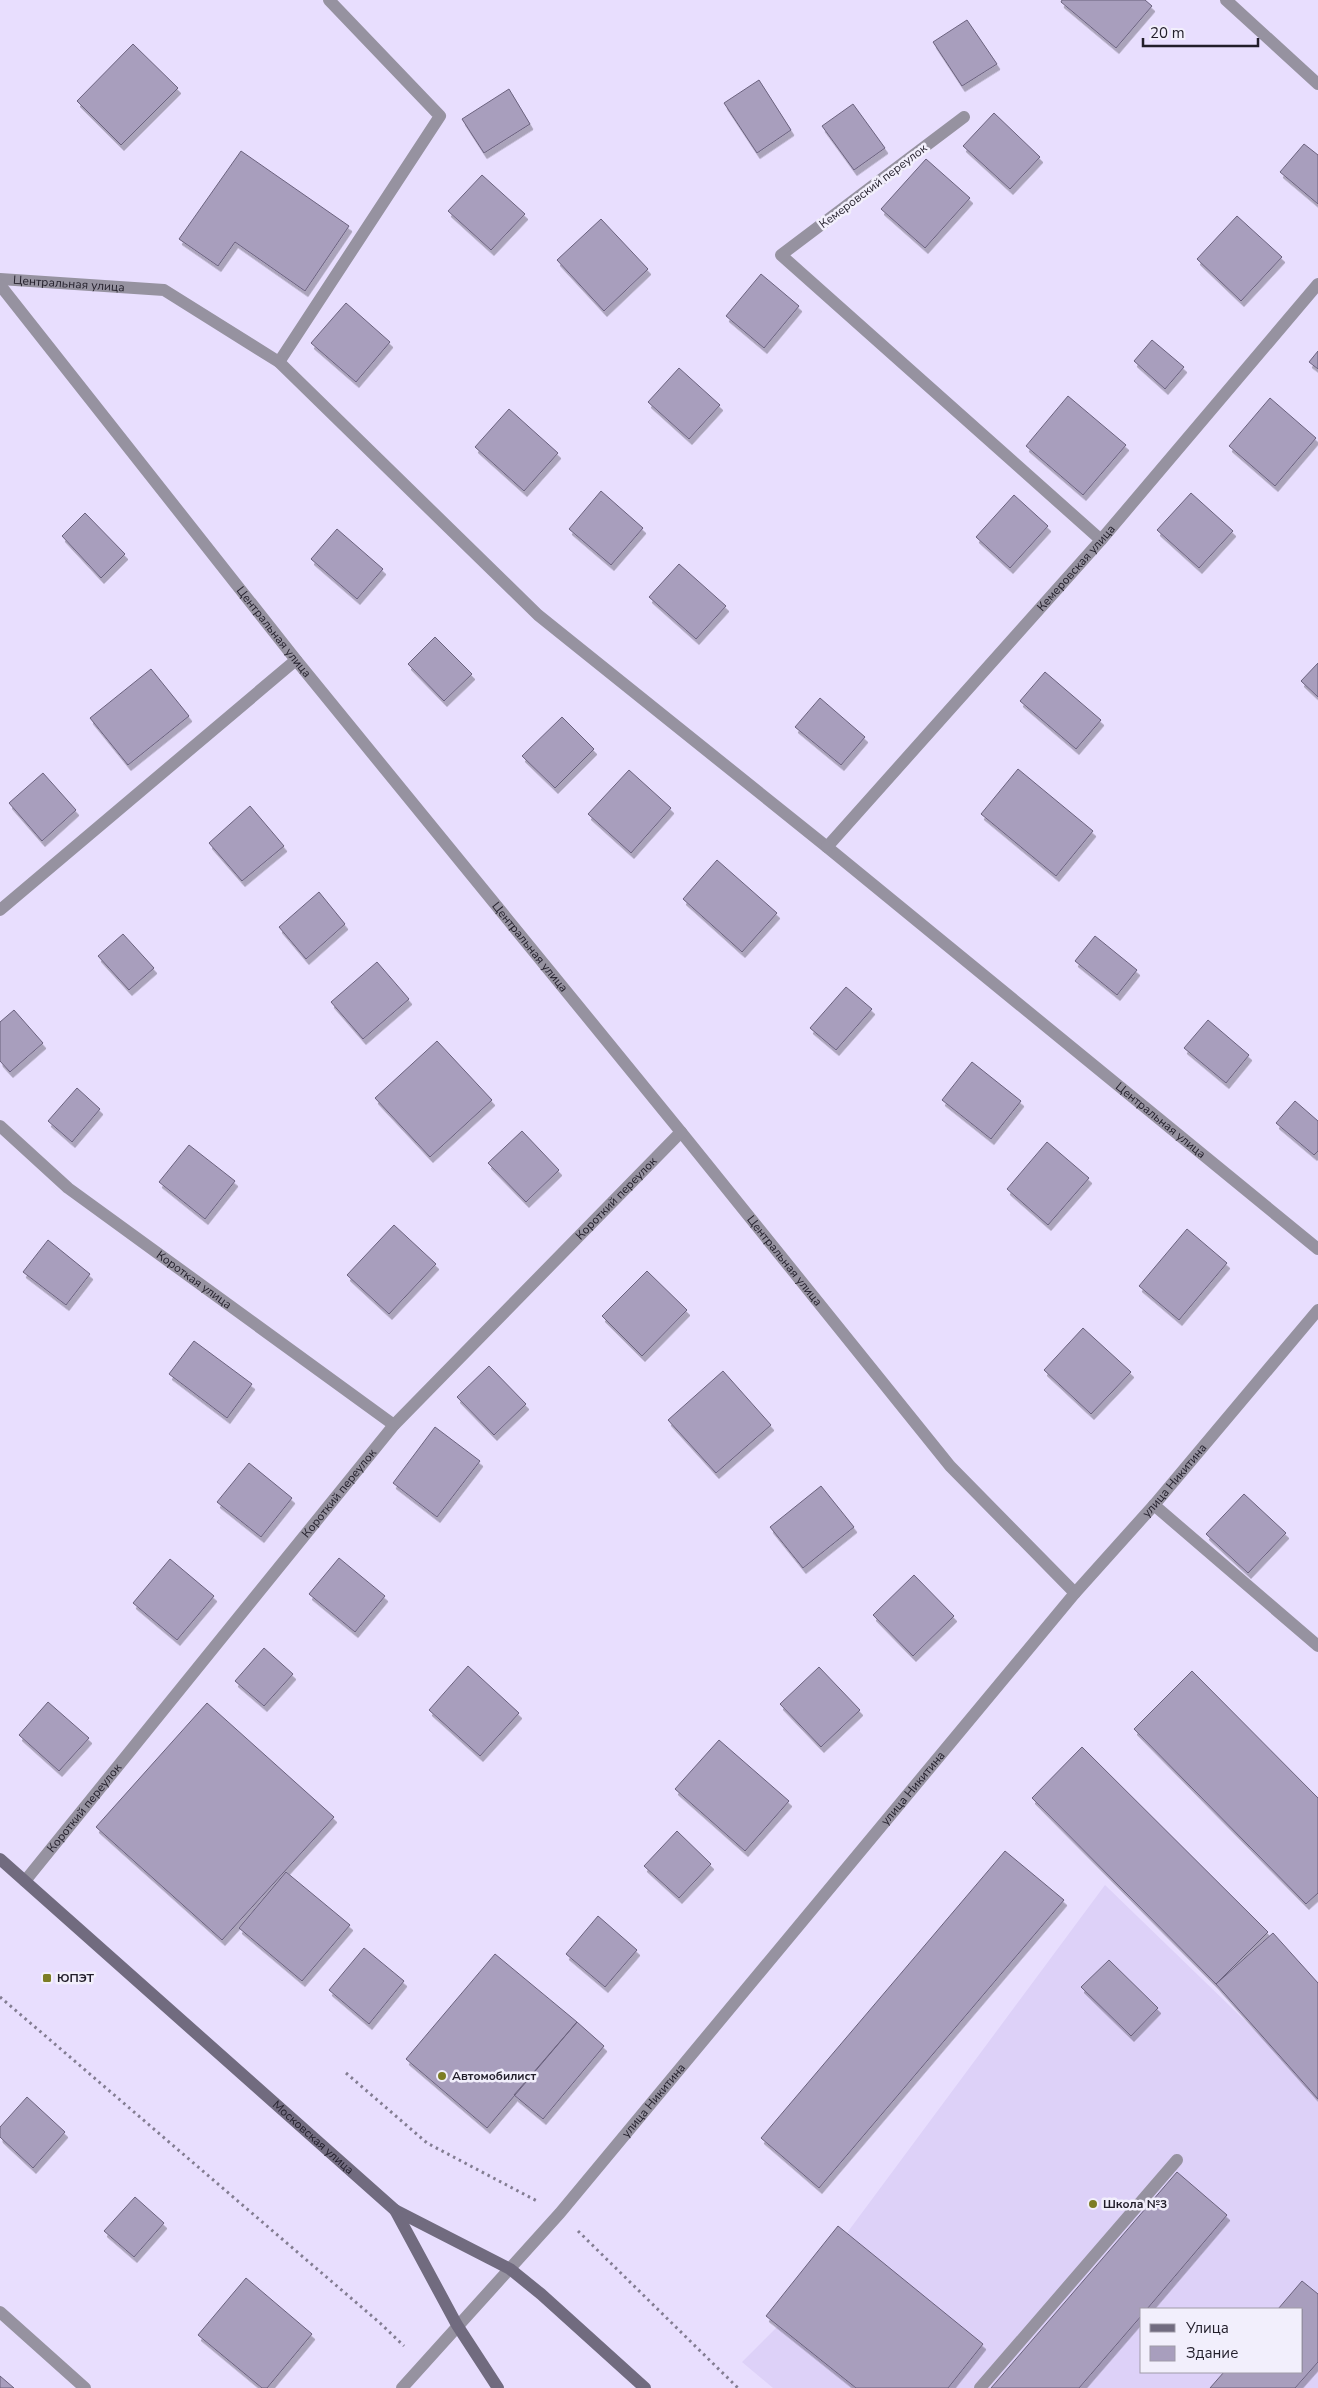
<svg xmlns="http://www.w3.org/2000/svg" width="1318" height="2388" viewBox="0 0 1318 2388" font-family="'Nunito Sans',sans-serif">
<defs>
<filter id="shadow"><feDropShadow dx="3" dy="5.5" stdDeviation="0" flood-color="#0004"/></filter>
</defs>
<rect width="100%" height="100%" fill="#e8defe"/>
<!-- built -->
<path fill="#ddd1f8" fill-rule="evenodd" d="M1105,1885l160,155 53,59v289h-545l-31,-26 36,-36zM1142,2309h160v63h-160z"/>
<!-- building -->
<path fill="#a89ebd" stroke="#6b627e" filter="url(#shadow)" d="M1062,0h83l7,6 -36,42 -55,-46z
M967,20l30,44 -35,22 -29,-44z
M133,44l45,44 -57,57 -44,-44z
M759,80l32,50 -34,23 -33,-50z
M509,89l21,35 -46,29 -22,-34z
M853,104l32,44 -31,22 -32,-44z
M994,113l46,44 -30,32 -47,-43z
M1304,144l14,11v49l-38,-32z
M241,151l108,75 -44,65 -70,-49 -17,24 -39,-27z
M926,159l44,39 -45,50 -44,-39z
M482,175l43,39 -34,36 -43,-39z
M1237,216l45,41 -41,44 -44,-42z
M601,219l47,50 -44,42 -47,-51z
M761,274l38,32 -35,42 -38,-32z
M346,303l44,39 -34,40 -45,-39z
M1152,340l32,27 -19,22 -31,-28z
M1318,351v18l-9,-7z
M679,368l41,37 -31,34 -41,-37z
M1068,396l58,49 -43,50 -57,-49z
M1270,398l46,40 -41,48 -46,-40z
M509,409l49,44 -34,38 -49,-44z
M601,491l42,37 -32,37 -42,-36z
M1191,493l42,38 -34,37 -42,-38z
M1014,495l34,31 -38,42 -34,-31z
M85,513l40,41 -24,24 -39,-42z
M337,529l46,40 -26,30 -46,-40z
M679,564l47,42 -30,33 -47,-42z
M435,637l37,37 -28,27 -36,-37z
M1318,663v34l-17,-16z
M151,669l38,47 -61,49 -38,-47z
M1045,672l56,48 -25,29 -56,-48z
M820,698l45,39 -24,28 -46,-38z
M562,717l32,32 -39,39 -33,-32z
M1018,769l75,62 -37,45 -75,-62z
M629,770l42,38 -40,45 -43,-39z
M43,773l33,37 -34,31 -33,-38z
M250,806l34,40 -42,35 -33,-38z
M717,860l60,53 -35,39 -59,-53z
M319,892l26,32 -39,35 -27,-32z
M123,934l31,34 -25,22 -31,-34z
M1095,936l42,34 -20,25 -42,-34z
M377,962l32,37 -46,40 -32,-37z
M846,987l26,22 -36,41 -26,-22z
M14,1010l29,33 -33,29 -10,-11v-39z
M1208,1020l41,35 -23,28 -42,-35z
M437,1041l55,59 -62,57 -55,-59z
M972,1062l49,39 -30,38 -49,-39z
M77,1088l23,21 -28,33 -24,-21z
M1295,1101l23,20v30l-4,4 -38,-32z
M522,1131l37,39 -33,32 -38,-39z
M1047,1142l42,36 -41,47 -41,-36z
M189,1145l46,36 -30,38 -46,-37z
M394,1225l42,39 -47,50 -42,-39z
M1187,1229l40,34 -48,57 -40,-34z
M48,1240l42,34 -24,31 -43,-33z
M647,1271l40,39 -45,46 -40,-40z
M1083,1328l48,44 -40,42 -47,-44z
M194,1341l58,43 -25,34 -58,-44z
M489,1366l37,38 -32,31 -37,-38z
M723,1371l48,54 -55,48 -48,-53z
M435,1427l45,34 -43,56 -44,-34z
M249,1463l43,35 -31,39 -44,-35z
M821,1486l33,41 -51,41 -33,-41z
M1244,1494l42,39 -38,40 -42,-39z
M339,1558l46,38 -30,36 -46,-38z
M170,1559l44,37 -37,44 -44,-37z
M914,1575l40,41 -41,40 -40,-41z
M264,1648l29,26 -29,32 -29,-25z
M468,1666l51,47 -39,43 -51,-46z
M819,1667l41,43 -39,37 -41,-43z
M1192,1671l126,127v95l-12,11 -172,-175z
M48,1702l41,36 -30,33 -40,-36z
M207,1703l127,114 -112,123 -126,-113z
M719,1740l70,61 -44,50 -70,-62z
M1082,1747l186,185 -52,52 -184,-186z
M677,1831l34,33 -32,34 -35,-32z
M1005,1851l59,49 -245,288 -58,-50z
M286,1872l64,53 -48,56 -63,-53z
M598,1916l39,34 -32,37 -39,-33z
M1273,1933l45,50v116l-102,-115z
M364,1948l40,33 -35,43 -40,-34z
M495,1954l82,68 -90,106 -81,-69z
M1109,1960l49,48 -27,28 -50,-49z
M577,2022l27,24 -61,73 -29,-24z
M27,2097l38,35 -32,36 -33,-31v-10z
M1177,2172l50,43 -80,94h-5v6l-63,73h-88z
M135,2197l29,26 -30,34 -30,-26z
M838,2226l145,118 -35,44h-92l-90,-72z
M246,2278l66,56 -45,54h-5l-64,-53z
M1302,2281l16,13v68l-23,26h-85l14,-16h78v-63h-24z
M0,2376l14,12h-14z"/>
<g fill="none" stroke-linecap="round" stroke-linejoin="round">
<!-- path -->
<path stroke="#837d92" stroke-width="3" stroke-dasharray="2.5 4" stroke-linecap="butt" d="M0,1997l380,326 24,23
M346,2073l81,70 110,58
M578,2231l160,157"/>
<!-- service -->
<path stroke="#9692a0" stroke-width="12" d="M279,362l161,-246 -111,-116
M0,2312l85,76
M980,2388l197,-228"/>
<!-- minor -->
<g stroke="#9692a0" stroke-width="12">
<path d="M1226,0l92,84"/>
<path d="M964,117l-183,138 320,285"/>
<path id="s1" d="M0,279l164,11 115,72 259,253 289,232 491,402"/>
<path id="s2" d="M0,285l296,375 385,472 269,334 125,127"/>
<path id="s3" d="M827,847l274,-307 217,-256"/>
<path d="M0,910l296,-250"/>
<path id="s4" d="M0,1126l68,62 326,237"/>
<path d="M1154,1505l164,141"/>
<path id="s5" d="M25,1881l369,-456 287,-293"/>
</g>
<!-- tertiary -->
<path stroke="#9692a0" stroke-width="12" id="s6" d="M402,2388l158,-175 515,-620 79,-88 164,-195"/>
<!-- secondary -->
<g stroke="#716b7f" stroke-width="12">
<path id="s7" d="M0,1859l395,351 115,59 31,25 104,94"/>
<path d="M395,2210l62,115 41,63"/>
</g>
</g>
<!-- markers -->
<g fill="#7d7d25" stroke="#f2effc" stroke-width="2">
<rect x="42" y="1973" width="10" height="10" rx="2.5"/>
<circle cx="442" cy="2076" r="5"/>
<circle cx="1093" cy="2204" r="5"/>
</g>
<g text-anchor="middle" stroke-width="5" stroke-linejoin="round" paint-order="stroke">
<!-- street labels -->
<g font-size="12" fill="#221e2a" stroke="#f2effc">
<text transform="translate(873 186) rotate(-37)" y="4">Кемеровский переулок</text>
<text dy="4" stroke="none"><textPath href="#s1" startOffset="69">Центральная улица</textPath></text>
<text dy="4" stroke="none"><textPath href="#s3" startOffset="374">Кемеровская улица</textPath></text>
<text dy="4" stroke="none"><textPath href="#s2" startOffset="442">Центральная улица</textPath></text>
<text dy="4" stroke="none"><textPath href="#s2" startOffset="848">Центральная улица</textPath></text>
<text dy="4" stroke="none"><textPath href="#s1" startOffset="1464">Центральная улица</textPath></text>
<text dy="4" stroke="none"><textPath href="#s5" startOffset="904">Короткий переулок</textPath></text>
<text dy="4" stroke="none"><textPath href="#s2" startOffset="1252">Центральная улица</textPath></text>
<text dy="4" stroke="none"><textPath href="#s4" startOffset="248">Короткая улица</textPath></text>
<text dy="4" stroke="none"><textPath href="#s6" startOffset="1192">улица Никитина</textPath></text>
<text dy="4" stroke="none"><textPath href="#s5" startOffset="499">Короткий переулок</textPath></text>
<text dy="4" stroke="none"><textPath href="#s6" startOffset="788">улица Никитина</textPath></text>
<text dy="4" stroke="none"><textPath href="#s5" startOffset="94">Короткий переулок</textPath></text>
<text dy="4" stroke="none"><textPath href="#s6" startOffset="382">улица Никитина</textPath></text>
<text dy="4" stroke="none"><textPath href="#s7" startOffset="419">Московская улица</textPath></text>
</g>
<!-- poi labels -->
<g font-size="12" font-weight="bold" fill="#221e2a" stroke="#f2effc" text-anchor="start">
<text x="57" y="1982">ЮПЭТ</text>
<text x="452" y="2080">Автомобилист</text>
<text x="1103" y="2208">Школа №3</text>
</g>
</g>
<!-- legend -->
<rect x="1140" y="2308" width="162" height="65" fill="#f2effc" stroke="#9f9ba8"/>
<rect x="1150" y="2324" width="25" height="8" fill="#716b7f" stroke="#9f9ba8"/>
<text x="1186" y="2333" font-size="15" fill="#221e2a">Улица</text>
<rect x="1150" y="2346" width="25" height="15" fill="#a89ebd" stroke="#9f9ba8"/>
<text x="1186" y="2358" font-size="15" fill="#221e2a">Здание</text>
<!-- scale -->
<path d="M1143 38v8h115v-8" fill="none" stroke="#221e2a" stroke-width="2.5"/>
<text x="1150" y="38" font-size="15" fill="#221e2a" stroke="#f2effc" stroke-width="4" paint-order="stroke">20 m</text>
</svg>
